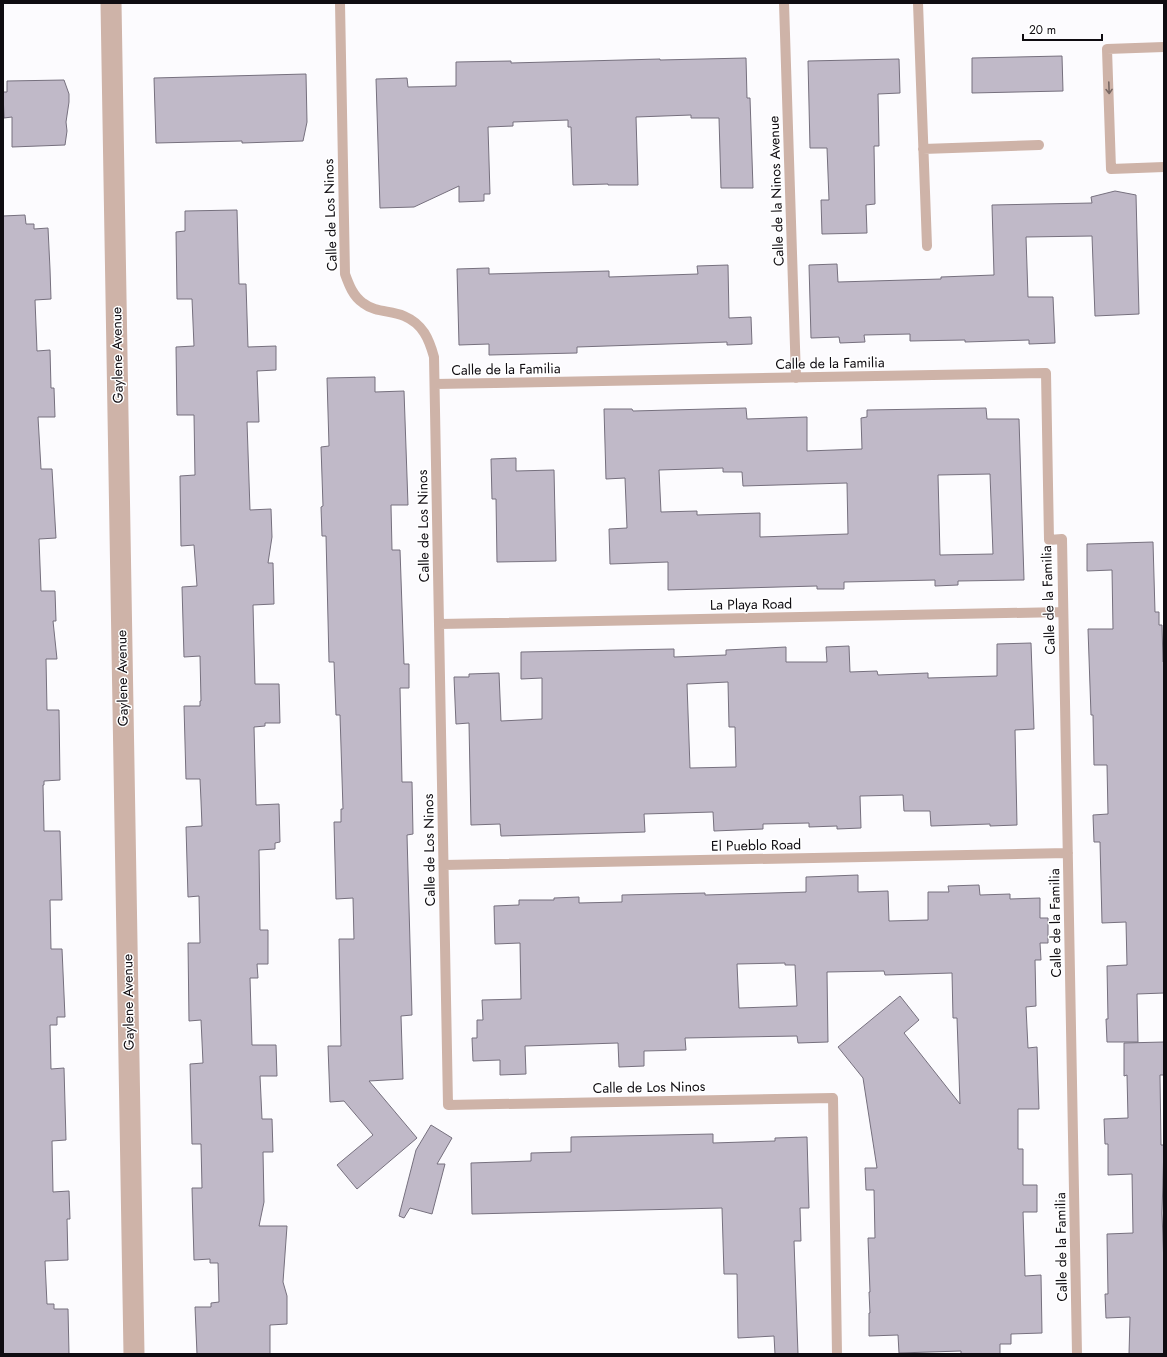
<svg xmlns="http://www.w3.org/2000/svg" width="1167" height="1357" viewBox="0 0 1167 1357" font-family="Jost,sans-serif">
<rect width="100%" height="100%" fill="#fcfbfe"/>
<!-- building -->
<path fill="#c0b9c8" stroke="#76707e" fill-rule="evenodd" d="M1062,56l1,35 -91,2v-35z
M746,58l1,40h3l3,90h-32l-2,-70h-28v-3l-55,2 2,68h-30v-1l-35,1 -2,-58h-3v-7l-55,2v4l-25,1 2,67h-6v7l-25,1v-16l-45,21 -34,1 -4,-129 31,-1 1,9 48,-1v-24l55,-1v2l149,-4v1z
M899,59l1,34 -22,1 1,52h-5l1,58 -9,1 1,28 -45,1 -1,-34h8l-2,-52h-17l-2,-87z
M306,74l1,48 -4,19 -61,2v-2l-86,2 -2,-65z
M64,80l5,14v8l-3,20 1,9 -2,14 -53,2v-30l-8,1 -1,-26h4v-11z
M1115,191l21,4 3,119 -44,2 -3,-80 -66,1 2,60h25l2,46 -26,1v-4l-64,2v-2l-55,1v-7l-46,1 1,7 -25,1 -1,-6 -28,1 -2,-73 28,-1 1,18 103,-3v-2l53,-2 -2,-70 100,-2 -1,-6z
M237,210l2,74h7l2,63 28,-1v24l-19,1 2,51h-12l3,88 21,-1 1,28 -4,26h5l1,41 -21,1 2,79h24l1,39h-15v3l-11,1 2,78 23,-1 1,38 -5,1v6l-16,1 1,80h8v34h-11l1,14h-8l2,67h24l1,31h-17l2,43h10l1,33h-10l1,50 -5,24h28l-4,56 4,14v28l-17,1v29h-73l-2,-47h16v-4l8,-1 -1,-39h-8v-4l-16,1 -2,-72h10l-1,-44h-9l-2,-80 13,-1 -2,-43 -12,1 -1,-78h12l-1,-47 -11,1 -2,-70 16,-1 -1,-25 -1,-22h-14l-2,-73h16v-5h1l-1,-45 -16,1 -2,-70 15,-1 -3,-41 -13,1 -1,-70 15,-1 -1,-60h-17l-1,-68 18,-1 -2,-47h-15l-1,-67 9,-1v-20z
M25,215l1,9h8v5l14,-1 2,41 1,30 -16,1 2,51 13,-1 1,38h3l1,29h-17l3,52h11l4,69 -17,1 2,52h14l1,30h-3l4,38h-11l1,51h12l1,70 -16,1v4h-1l1,46h16l2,69h-12l1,49h11l3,68h-8v8h-7l1,44 13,-1 2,72 -14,1 1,51 16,-1 1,28h-3l1,41 -23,1 2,43h7v5h14l1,45h-66v-1138z
M728,265l1,53 22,-1 1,27 -25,1v-3l-150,5v6l-88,2v-11l-30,1 -2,-76 32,-1v6l120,-3v6l89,-3 -1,-8z
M375,377v15l29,-1 4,114h-17l1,45h8l4,114h5v24h-9l2,94h10l1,52 -6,1 5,180 -11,1 2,63 -34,2 48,57 -60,51 -20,-24 36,-30 -29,-34 -14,1 -2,-56h13l-2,-107h15l-1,-41 -17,1 -2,-77h7v-13h2l-3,-94h-4l-2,-53h-5l-3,-126h-4l-1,-29 2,-1 -2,-59 8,-1 -2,-68z
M746,408l1,11 60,-2v34l55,-2 -1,-31 6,-1v-7l119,-2 1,11h32l5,161 -66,1v4l-23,1v-6l-91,2v7h-27v-3l-149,4v-28l-58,2 -1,-35 18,-1 -2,-50 -19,1 -2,-70h28l1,2zM723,468v4h19l1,14 104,-3 1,51 -88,3v-24l-63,2v-4l-36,1 -2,-42zM990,474l3,80 -53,1 -2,-80z
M516,458v13l38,-1 2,91 -59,1 -1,-63h-4l-1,-40z
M1153,542l2,70h4v13h3l1,37h1v331l-27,1 1,48h-31l-1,-23h2l-1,-53 20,-1 -1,-43 -24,1 -2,-81h-6l-1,-27 15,-1 -1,-49h-13l-1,-50h-2l-3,-86h25l-1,-59 -25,1v-27z
M1031,643l3,86 -19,1 2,95 -27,1v-2l-59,2 -1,-15h-26l-1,-16 -43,1 1,32 -24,1v-3l-28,1v-4l-46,1v5l-49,2 -1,-19 -69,2 1,18 -144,4 -1,-12 -29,1 -2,-102 -13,1 -2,-47h15v-3l30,-1 2,48 41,-2v-41l-21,1v-27l153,-3v8l52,-2v-5l60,-3v15h41l-1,-15 23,-1 1,26 27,-1 1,4 50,-2v5l69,-2v-32zM728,682l1,45h6l1,40 -46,1 -3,-84z
M858,875v17l30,-1 1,30 39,-1v-28h21l-1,-6 31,-1 1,10 30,-1v5l30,-1v20h8v25h-8l1,17h-6l1,46 -10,1 2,41 9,-1 2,62h-21v40h5v36h14v27h-14l2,64 16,-1 1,58 -31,1v10h-11v10h-39v-3l-62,2 -1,-18 -29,1v-23h1l-1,-21h1l-2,-54h7l-1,-48h-8l-1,-22h12l-14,-90 -25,-31 62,-51 19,24 -15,13 56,71 -3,-86h-4l-1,-45 -67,2 -1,-4 -57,1 1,70 -30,1 -1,-7 -112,2 1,12 -42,1v15l-25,1 -1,-24 -93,3 1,28 -26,1v-15l-27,1 -1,-23h5v-18h6l-1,-20 39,-1 -1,-56 -25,1 -1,-38 25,-1v-5h35v-2l25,-1v6l43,-1v-7l83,-2v2l101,-3v-15zM785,963v2h10l2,41 -58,2 -2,-44z
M1164,1042v33h-4l1,70h3l-2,68 2,53v88h-35l1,-37 -24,1 -1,-24h3l-1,-60 26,-1 -1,-59 -24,1v-31h-3l-1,-25 24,-1 -1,-43 -3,1v-33z
M431,1125l21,13 -15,26h8l-13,50 -22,-6 -6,10 -5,-2 17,-66z
M713,1134v9l62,-2v-3l32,-1 2,71h-9l1,33h-7l4,113h-23l-1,-18 -36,2 -1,-64h-13l-2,-66 -250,6 -1,-51 60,-2v-8l40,-1v-15z"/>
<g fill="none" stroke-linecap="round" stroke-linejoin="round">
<!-- lane -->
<path stroke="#ceb3a8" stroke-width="10" d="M340,3l5,271c4,11 8,22 18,29 13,10 27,7 41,13 19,8 25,23 30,41l14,748 385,-7 4,256
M784,3l12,375
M918,3l9,243
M1164,47l-57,2 4,120 53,-2
M923,149l116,-4
M435,384l611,-11 3,167 13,-1 15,815
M439,624l624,-12
M444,865l624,-12"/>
<!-- street -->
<path stroke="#ceb3a8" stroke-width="21" d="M111,3l23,1351"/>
</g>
<!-- one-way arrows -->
<defs><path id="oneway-shaft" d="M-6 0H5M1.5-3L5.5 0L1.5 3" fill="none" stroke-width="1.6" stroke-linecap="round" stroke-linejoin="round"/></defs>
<use stroke="#786864" href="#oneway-shaft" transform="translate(1109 88) rotate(88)"/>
<g text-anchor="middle" stroke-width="3" stroke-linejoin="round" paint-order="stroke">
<!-- street labels -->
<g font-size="14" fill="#0f0c11" stroke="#fff">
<text transform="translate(776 191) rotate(-92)" y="5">Calle de la Ninos Avenue</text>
<text transform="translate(330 215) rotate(-92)" y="5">Calle de Los Ninos</text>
<text transform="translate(117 355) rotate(-91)" y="5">Gaylene Avenue</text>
<text transform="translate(830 363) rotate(-1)" y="5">Calle de la Familia</text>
<text transform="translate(506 369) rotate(-1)" y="5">Calle de la Familia</text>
<text transform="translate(423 526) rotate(-91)" y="5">Calle de Los Ninos</text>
<text transform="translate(1048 600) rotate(-92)" y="5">Calle de la Familia</text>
<text transform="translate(751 604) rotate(-1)" y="5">La Playa Road</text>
<text transform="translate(122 678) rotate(-91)" y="5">Gaylene Avenue</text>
<text transform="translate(756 845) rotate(-1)" y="5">El Pueblo Road</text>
<text transform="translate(429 850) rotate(-91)" y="5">Calle de Los Ninos</text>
<text transform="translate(1055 923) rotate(-91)" y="5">Calle de la Familia</text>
<text transform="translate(128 1002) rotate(-91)" y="5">Gaylene Avenue</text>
<text transform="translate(649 1087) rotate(-1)" y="5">Calle de Los Ninos</text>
<text transform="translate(1061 1247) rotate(-91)" y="5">Calle de la Familia</text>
</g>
</g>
<!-- border -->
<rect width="1167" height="1357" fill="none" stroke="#0f0c11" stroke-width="8"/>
<!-- scale -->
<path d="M1023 34v6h79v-6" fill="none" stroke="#0f0c11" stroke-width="2"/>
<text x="1029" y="34" font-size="12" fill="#0f0c11" stroke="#ffffff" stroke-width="3" paint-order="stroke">20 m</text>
</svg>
